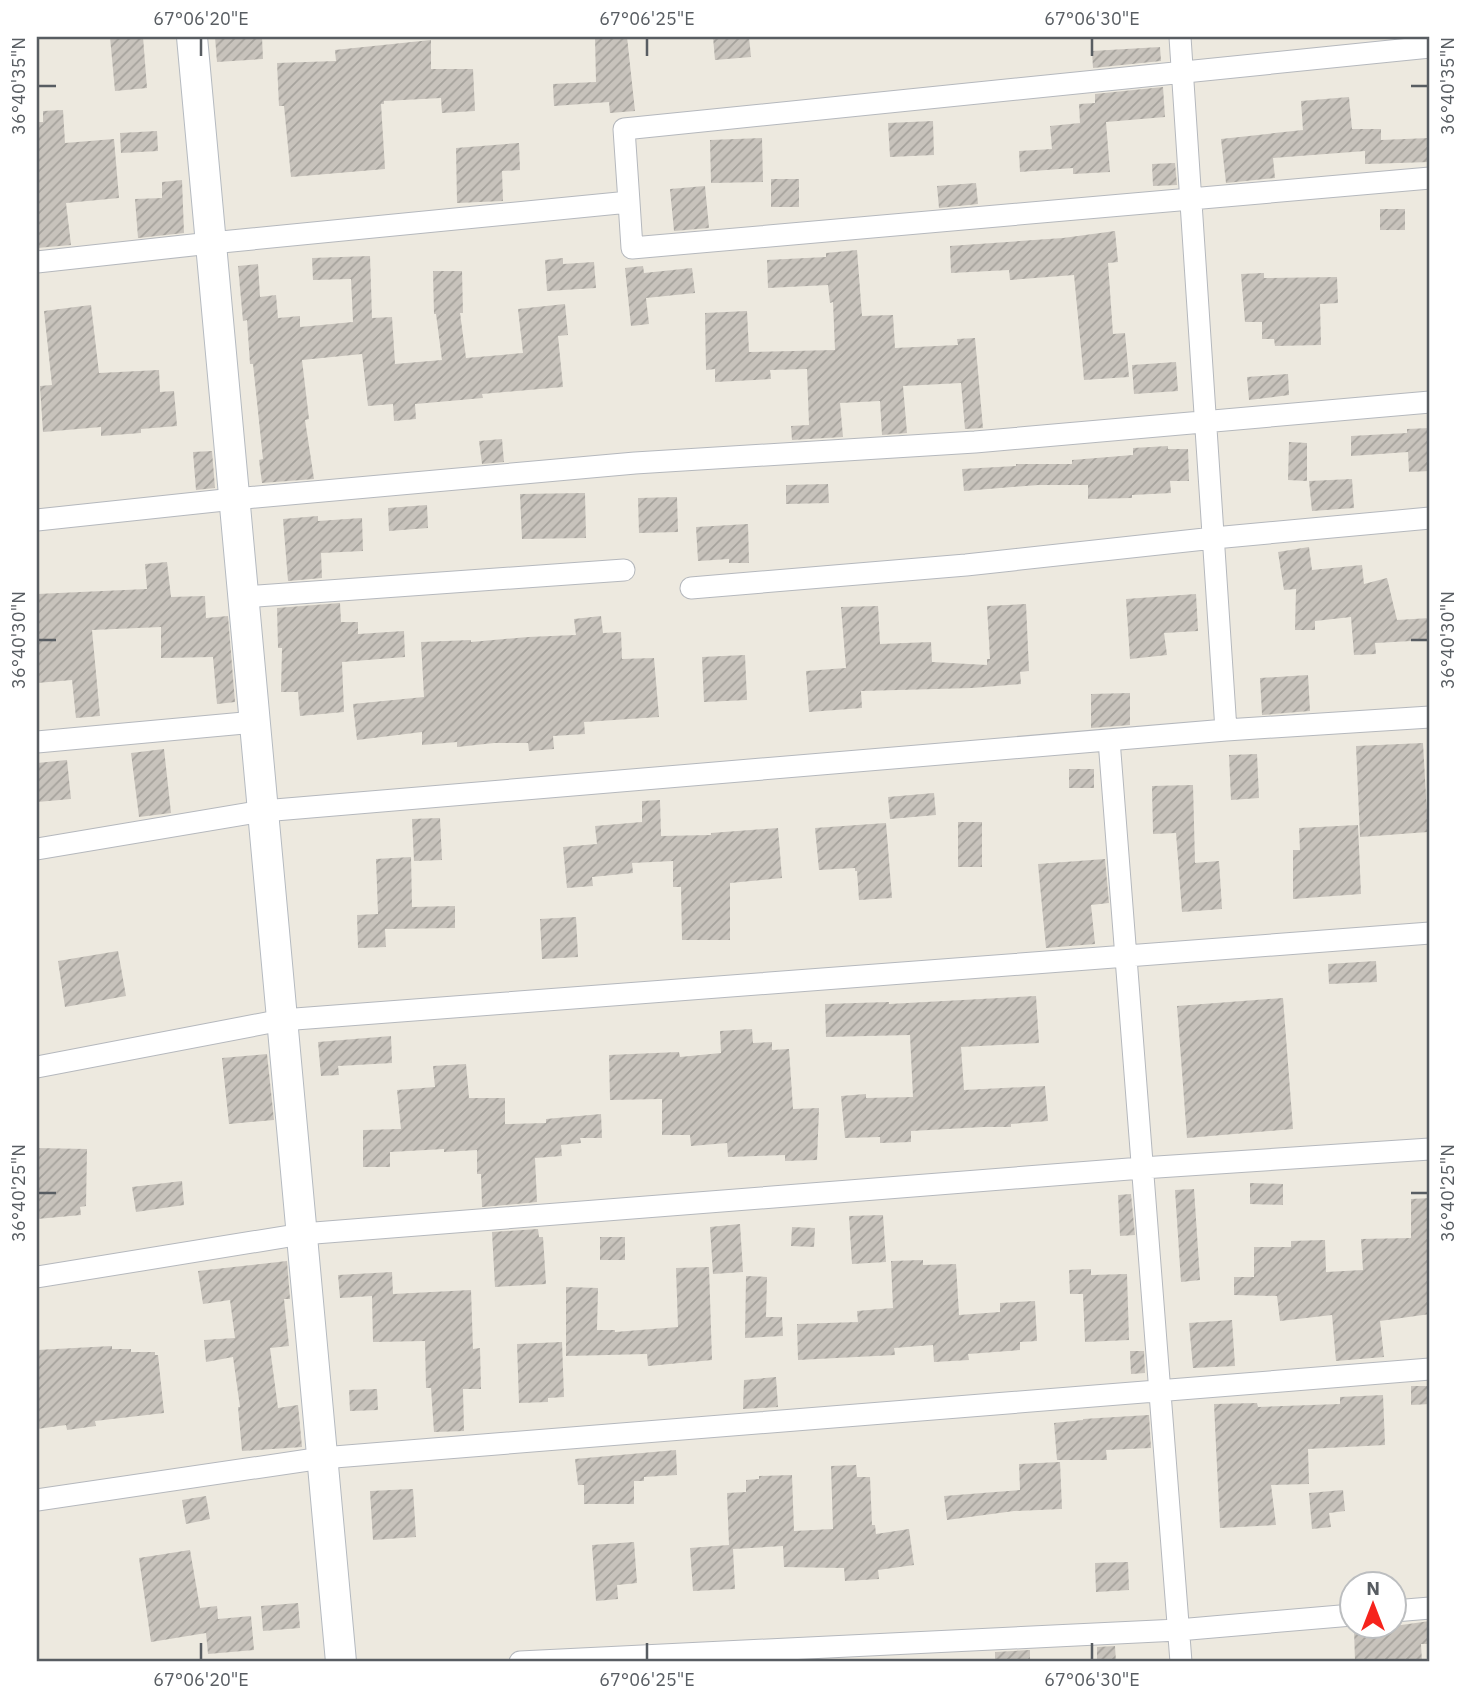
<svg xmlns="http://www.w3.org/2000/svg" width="1467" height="1699" viewBox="0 0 1467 1699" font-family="'IBM Plex Sans',sans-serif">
<defs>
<pattern id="building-hatch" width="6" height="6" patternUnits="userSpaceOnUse" patternTransform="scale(1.75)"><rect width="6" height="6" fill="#c8c3bc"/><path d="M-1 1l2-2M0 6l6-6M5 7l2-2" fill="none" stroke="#a5a29c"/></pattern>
</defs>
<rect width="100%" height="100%" fill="#ede9df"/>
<!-- building -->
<path fill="url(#building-hatch)" d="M110,37h33l4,51 -32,3z
M215,37h47l1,22 -46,3z
M595,37h32l8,74 -25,2 -1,-11 -55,4 -1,-22 43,-2z
M713,37h36l2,20 -36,3z
M431,40v29h42l2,42 -33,2 -1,-15 -57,3v3h-3l4,65 -94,8 -7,-71h-5l-2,-43 59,-2 -1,-11z
M1160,47l1,14 -68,7 -1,-17z
M1163,87l2,30 -59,5 4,50 -37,2v-6l-53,4 -1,-21 33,-2 -2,-23 30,-3 -1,-19 16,-1v-9z
M1349,97l3,32h29v11l48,-2 1,24 -65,2v-13l-92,7 2,20 -49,5 -5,-44 82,-9 -2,-29z
M63,110l2,33 49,-4 5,59 -53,5 5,42 -34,3v-126h6v-11z
M933,121l1,34 -44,2 -2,-34z
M157,131l1,20 -37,2 -1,-20z
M762,138l1,44 -52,1 -1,-43z
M519,143l1,27 -18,1 1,30 -46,2 -1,-55z
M1175,163l2,22 -24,1 -1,-22z
M771,179h28v28h-28z
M182,180l2,53 -46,5 -3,-39 27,-1v-16z
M976,183l2,21 -39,4 -2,-22z
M705,186l4,42 -35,3 -4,-42z
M1380,209h25v21h-25z
M1115,231l3,31 -10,1 5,71 12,-1 4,44 -45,3 -10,-105 -64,5 -1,-10 -58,3 -1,-27 113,-8z
M857,250l5,66 31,-1 2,33 63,-3 -1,-6 18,-1 8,90 -18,1 -4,-46 -58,3 4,47 -25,2 -2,-34 -40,2 3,34 -51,3 -1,-14 18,-1 -2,-56 -37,1 1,9 -56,3v-13l-9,1 -1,-57 42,-2 2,41 86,-2 -2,-48 -3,1 -2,-18 -60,3 -1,-28 59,-3v-4z
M370,256l2,62 20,-1 3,47 47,-4 -6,-46h-2l-1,-43h29l1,42h-3l6,45 57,-5 -5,-44 47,-5 3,31 -10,1 5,51 -81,7 1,4 -68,6 1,15 -22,2 -1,-17 -25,2 -6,-52 -60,6 7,59 -4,1 9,59 -52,4 -3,-23 4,-1 -10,-95h-3l-3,-44 -4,1 -5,-55 20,-2 2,33 16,-2 2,23 22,-2v11l53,-5 -2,-43 -38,1 -1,-22z
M563,258v6l31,-2 2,26 -49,3 -2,-31z
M643,266l1,7 48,-5 3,25 -49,5 3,26 -18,2 -6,-58z
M1264,273v5l73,-1 1,26 -18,1 1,41 -46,1 -1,-7h-12v-17h-17l-4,-48z
M91,305l8,68 60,-3 1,22 14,-1 3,35 -36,3v4l-40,3v-9l-58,5 -3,-46 12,-1 -8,-74z
M1176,362l2,29 -44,3 -2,-29z
M1288,374l1,21 -40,5 -2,-23z
M1430,428v43l-21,1 -1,-20 -57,4v-20l56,-3v-4z
M502,439l2,23 -22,2 -3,-23z
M1289,442l18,1v38l-19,-1z
M1168,446v3h20l1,32h-19l1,12 -39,2v3l-44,1v-14h-50l-74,6 -2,-22 54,-3v-2h56v-4l61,-5v-7z
M212,451l3,37 -19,2 -3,-38z
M1352,479l2,29 -42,3 -3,-30z
M828,484l1,19 -43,1v-19z
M585,493l1,45 -64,1 -2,-45z
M677,497l1,35 -39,1 -1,-35z
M427,505l1,23 -39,3 -1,-23z
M318,516v5l44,-3 1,33 -42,2 1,25 -34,3 -5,-62z
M748,524l1,39h-20v-4l-31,2 -2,-34z
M1309,547l3,23 50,-5 2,19 23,-6 10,42 33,-2v22l-55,3 1,11 -22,1 -3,-38 -36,4v9h-20l1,-41 -12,1 -6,-38z
M167,562l4,35 34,-1 1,22 22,-2 7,86 -18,2 -4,-47 -52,1v-31l-69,3 8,86 -24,2 -4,-38 -35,3v-89l110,-5 -2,-25z
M1196,594l2,37 -34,2 3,22 -37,4 -4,-60z
M340,603l1,19h17v12l46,-3 1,26 -63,5 2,50 -44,4 -2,-24h-17l1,-44h-4l-1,-40z
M1026,604l3,67 -9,1 1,12 -49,4 -111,3 1,17 -53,4 -3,-41 40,-3 -5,-61 37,-1 2,38 51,-2 1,20 55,3v-6h3l-3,-53z
M601,616l2,17 18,-1 1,27 32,-1 5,59 -75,5 1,12 -32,2 1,13 -25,2 -1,-8h-34l-37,4v-5l-35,3v-13l-65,8 -4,-36 71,-7 -3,-55 50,-2v2l57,-5 48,-2 -2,-16z
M745,655l2,45 -43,2 -2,-45z
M1308,675l2,36 -48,4 -2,-37z
M1130,693v32l-39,3v-34z
M1423,743l5,89 -68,5 -4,-91z
M164,749l7,64 -32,4 -8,-64z
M1257,754l2,44 -28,2 -2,-45z
M67,760l4,39 -34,3v-39z
M1069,769h25v19h-25z
M1193,785l2,78 24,-2 3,48 -40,3 -6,-79 -23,1 -1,-48z
M934,793l2,22 -46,4 -2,-22z
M660,800l1,36 50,-1v-2l67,-5 4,50 -52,5v57h-48l-1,-53h-8v-26l-41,2 1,10 -41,4 1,9 -26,2 -4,-41 34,-3 -2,-18 47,-4v-21z
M440,818l2,42 -28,1 -2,-42z
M958,822h24v45h-24z
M886,823l6,75 -33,2 -2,-29h-2v-3l-36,2 -4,-42z
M1358,825l3,69 -68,5v-49h7l-1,-22z
M411,857l1,50 43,-1v22l-70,1 1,18 -28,1 -1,-33 21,-1 -2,-55z
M1105,859l4,44 -18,2 4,39 -49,4 -8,-84z
M576,917l2,40 -36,2 -2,-40z
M118,951l8,45 -61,11 -7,-46z
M1376,961l1,21 -48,2 -1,-20z
M1036,996l3,47 -78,4 3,43 81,-4 3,35 -37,3v3h-27l-73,4v11l-31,1v-6l-35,1 -4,-42 25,-2v4l47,-1 -3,-62 -84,2 -1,-33 64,-2v2z
M1283,998l10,131 -106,9 -10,-132z
M752,1029l1,14 19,-1v8l17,-1 4,60 26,-1 -2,52 -32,1v-6l-57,2 -1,-14 -36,3 -1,-11h-28v-36l-52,1 -1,-45 70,-3 1,5 41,-4 -1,-22z
M391,1036l1,27 -54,3 1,9 -18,1 -3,-34z
M267,1054l7,66 -45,4 -7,-66z
M466,1064l3,34h36v26l41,-1v-4l55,-5 1,24h-22l1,5 -20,2 1,11 -27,2 2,44 -55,5 -1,-33h-4v-24l-33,2v-3l-54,3v15h-27v-37l38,-1 -4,-39 38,-3 -2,-21z
M37,1148l50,1 -1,57 -6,1 1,8 -44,4z
M182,1181l2,24 -48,7 -4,-25z
M1250,1183l33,1v21l-33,-1z
M1194,1189l6,91 -19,2 -6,-92z
M1131,1194l4,41 -15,1 -2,-41z
M1430,1198v116l-50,7 4,36 -48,4 -4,-46 -52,6 -3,-25 -43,-1v-18h20v-30h37v-6l34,-1 1,32 37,-2 -2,-31 50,-1v-39z
M883,1215l3,47 -34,2 -3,-48z
M740,1224l3,48 -30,2 -3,-47z
M792,1227l23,1 -1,19 -23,-1z
M538,1229l1,8h4l3,47 -51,3 -3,-55z
M600,1237h25v23h-25z
M923,1260v5l33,-1 3,51 41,-3v-9l35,-2 2,40 -17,1v8l-52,4 1,6 -35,2 -1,-17 -39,3 1,7 -97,5 -1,-36 61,-2 -1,-11 36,-3 -2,-47z
M287,1261l3,38h-6l5,47 -19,2 8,60 20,-3 4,42 -60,4 -4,-44h2l-7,-50 -27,5 -2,-22 31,-2 -5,-38 -27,4 -5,-33z
M709,1267l3,93 -64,6 -1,-12 -81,2v-69l32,1 -1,42h18v2l63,-5 -2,-59z
M1091,1269v6l36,-1 2,66 -44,2 -2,-48h-13l-1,-24z
M392,1272l1,22 78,-4 2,59 7,-1 1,41h-18l1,42 -30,1 -3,-44h-5l-1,-47 -52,1 -1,-46 -32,2 -2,-23z
M746,1276l21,1 -1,40h16l1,19 -38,2z
M1232,1320l3,46 -42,2 -4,-45z
M562,1342l2,55 -16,1v4l-29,1 -2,-59z
M112,1346v3h19v3h24v3h3l6,58 -69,8 1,5 -29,4 -1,-5 -29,4v-79z
M1130,1351h14l1,22 -14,1z
M776,1377l2,30 -35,2 1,-29z
M1411,1386h19v18l-19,1z
M377,1389l1,21 -28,1 -1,-21z
M1383,1395l2,50 -77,4 1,35 -38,1 5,40 -56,3 -6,-124 43,-1 1,4 82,-3v-7z
M1149,1415l2,33 -45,2 1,10h-50l-3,-37 29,-3v-1z
M676,1450l1,25 -33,2v4h-10v23h-50v-19h-6l-3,-26z
M1060,1462l2,47 -48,2 -67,9 -3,-24 76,-6 -1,-26z
M856,1465l1,12h13l2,48h3l1,9 33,-5 5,36 -36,5 1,9 -34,2 -1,-13 -60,-1 -1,-21 -50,3 2,40 -42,2 -3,-43 39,-3 -2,-52 19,-1v-12l13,-1v-3l33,-1 2,56 39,-2 -2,-63z
M413,1489l3,48 -43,3 -3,-49z
M1343,1490l2,21 -16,2 2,14 -19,2 -3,-36z
M206,1496l4,23 -24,5 -4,-24z
M634,1542l3,41 -20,2 1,14 -22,2 -4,-56z
M190,1550l10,58 17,-2 1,13 33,-3 3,34 -46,4 -2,-21 -55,9 -12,-84z
M1128,1562l1,28 -33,2 -1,-29z
M298,1603l2,25 -37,3 -2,-25z
M1430,1621v23h-9l1,18h-67l-1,-34 6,-2h34z
M1115,1646l1,16h-19v-15z
M1030,1650v12h-35v-10z"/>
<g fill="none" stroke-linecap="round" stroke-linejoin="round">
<defs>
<path id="street" d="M1180,37l46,693
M629,202l-5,-73 806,-82
M37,262l174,-19 418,-41 3,46 798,-70
M37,520l197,-21 401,-36 340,-21 455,-40
M691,588l275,-23 248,-27 216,-20
M243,597l381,-27
M1109,740l72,922
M37,742l218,-20
M37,849l226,-38 963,-81 204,-13
M37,1067l245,-47 1148,-87
M37,1277l265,-43 840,-66 288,-19
M37,1500l285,-42 1108,-89
M1394,1611l36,-3
M520,1662l658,-32 174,-15"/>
<path id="secondary" d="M192,37l149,1625"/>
</defs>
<!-- street casing -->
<use href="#street" stroke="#b5b8bd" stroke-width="23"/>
<!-- secondary casing -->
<use href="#secondary" stroke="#b5bac0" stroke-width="32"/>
<!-- street -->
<use href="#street" stroke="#fff" stroke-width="21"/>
<!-- secondary -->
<use href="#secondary" stroke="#fff" stroke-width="30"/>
</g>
<!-- ticks -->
<path fill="none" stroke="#585d62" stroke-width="2.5" d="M201,38v18M647,38v18M1092,38v18M38,86h18M1411,86h17M38,640h18M1411,640h17M38,1193h18M1411,1193h17M201,1643v17M647,1643v17M1092,1643v17"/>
<!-- border -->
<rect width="1467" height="1699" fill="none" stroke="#ffffff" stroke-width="77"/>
<!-- north arrow -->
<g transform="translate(1373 1605)"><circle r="33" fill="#ffffff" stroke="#bcbec0" stroke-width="2"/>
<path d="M0-5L12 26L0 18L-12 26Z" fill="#f6231c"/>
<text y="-10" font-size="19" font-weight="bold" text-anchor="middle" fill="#585d62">N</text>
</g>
<rect x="38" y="38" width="1390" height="1622" fill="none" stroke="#585d62" stroke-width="2.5"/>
<g font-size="18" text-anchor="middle" fill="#585d62">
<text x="201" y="25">67°06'20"E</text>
<text x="647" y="25">67°06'25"E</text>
<text x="1092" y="25">67°06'30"E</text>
<text transform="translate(19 86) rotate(-90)" y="6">36°40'35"N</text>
<text transform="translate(1448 86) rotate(-90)" y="6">36°40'35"N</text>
<text transform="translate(19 640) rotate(-90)" y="6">36°40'30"N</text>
<text transform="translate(1448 640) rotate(-90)" y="6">36°40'30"N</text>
<text transform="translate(19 1193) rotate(-90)" y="6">36°40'25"N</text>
<text transform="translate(1448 1193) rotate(-90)" y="6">36°40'25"N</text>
<text x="201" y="1686">67°06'20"E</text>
<text x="647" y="1686">67°06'25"E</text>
<text x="1092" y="1686">67°06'30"E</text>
</g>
</svg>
